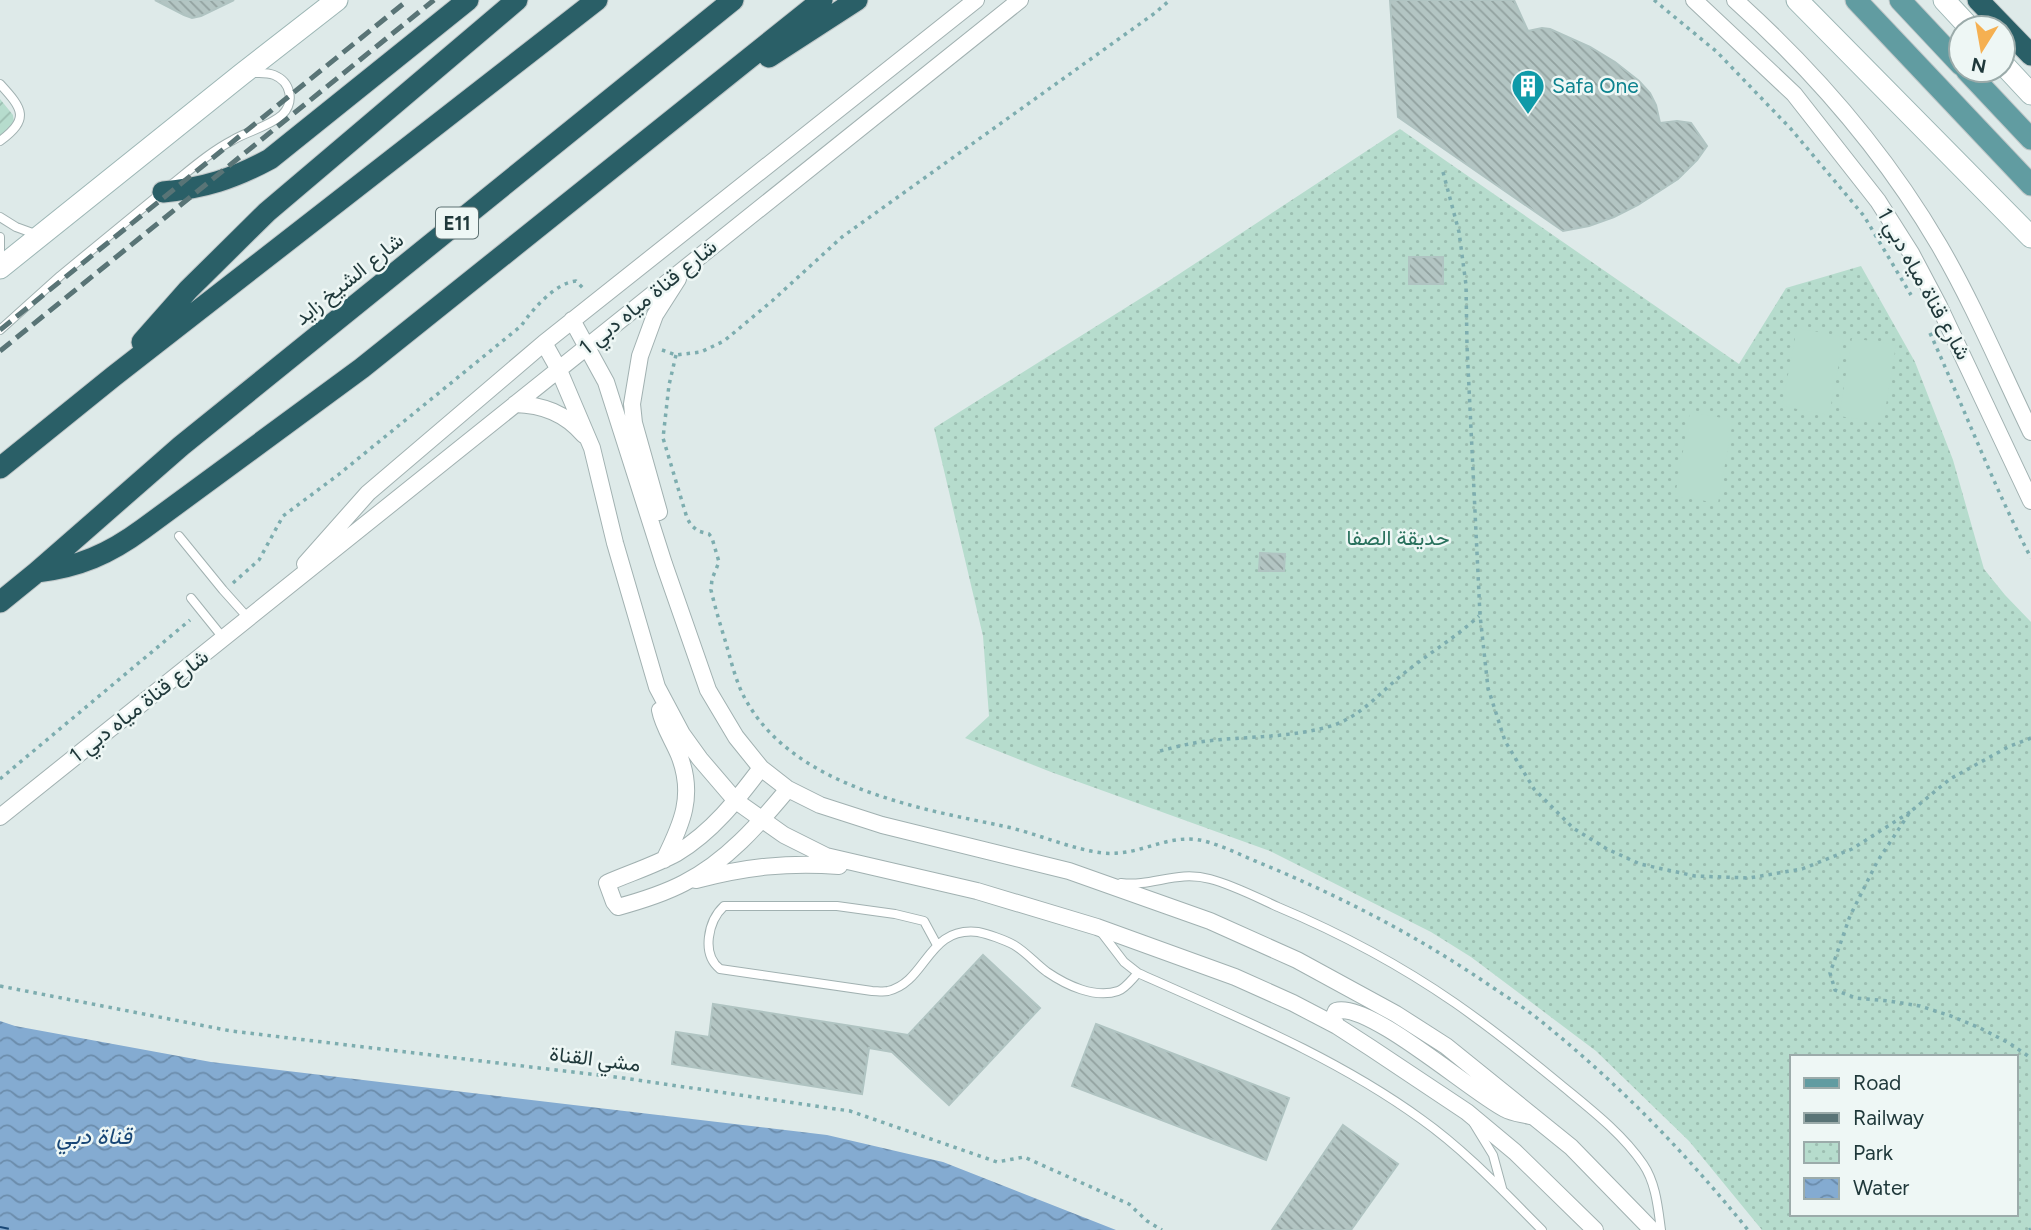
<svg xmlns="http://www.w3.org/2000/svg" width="2031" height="1230" viewBox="0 0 2031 1230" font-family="Figtree,Vazirmatn,sans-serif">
<defs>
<pattern id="park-dots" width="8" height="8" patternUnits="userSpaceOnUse" patternTransform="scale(1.75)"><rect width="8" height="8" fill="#b6dccd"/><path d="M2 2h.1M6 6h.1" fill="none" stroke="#9cbeb1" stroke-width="1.8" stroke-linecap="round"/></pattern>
<pattern id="garden-furrows" width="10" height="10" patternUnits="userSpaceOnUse" patternTransform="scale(1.75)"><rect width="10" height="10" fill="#b6dccd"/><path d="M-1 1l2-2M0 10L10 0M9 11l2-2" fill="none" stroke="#9cbeb1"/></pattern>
<pattern id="water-waves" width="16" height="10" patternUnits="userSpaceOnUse" patternTransform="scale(1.75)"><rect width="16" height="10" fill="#84abd1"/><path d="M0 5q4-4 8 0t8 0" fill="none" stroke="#6b8cab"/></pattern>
<pattern id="building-back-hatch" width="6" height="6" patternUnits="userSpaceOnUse" patternTransform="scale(1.75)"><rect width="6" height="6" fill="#b3c5c3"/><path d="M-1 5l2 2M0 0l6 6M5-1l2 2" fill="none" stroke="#91a19f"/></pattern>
</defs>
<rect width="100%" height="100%" fill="#deeae9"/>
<!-- park -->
<path fill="url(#park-dots)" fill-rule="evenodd" d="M1400,129l339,235 47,-76 75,-22 54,96 38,98 31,109 21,26 26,27v608h-269l-73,-89 -93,-90 -125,-94 -40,-25 -161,-81 -219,-79 -86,-34 24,-22 -6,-80 -49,-208 236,-148zM1791,1057h224v157h-224z"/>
<!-- garden -->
<path fill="url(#garden-furrows)" d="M0,99l13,16 1,8 -14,15z"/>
<!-- pitch -->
<path fill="#b6dccd" d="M1797,328l47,9 -15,78 -47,-9z
M1852,338l44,7 -13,78 -44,-7z
M1690,412l43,8 -15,83 -43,-7z"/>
<!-- water -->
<path fill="url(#water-waves)" d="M0,1021l15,5 196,36 616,73 116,27 173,68h-1116z"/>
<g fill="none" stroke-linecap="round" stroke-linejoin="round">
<!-- ferry -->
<path stroke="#194776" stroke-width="2" stroke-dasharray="9 7" stroke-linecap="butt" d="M0,1227l15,3"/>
</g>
<!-- building -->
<path fill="url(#building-back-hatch)" stroke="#b0c4c2" stroke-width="2" d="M155,0h79l-33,16 -9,2 -8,-3z
M1390,0h124l14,31 14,-3 8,1 40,18 25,15 24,19 11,12 6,12 4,18 17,-2 14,2 16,23 -10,14 -19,19 -40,26 -24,12 -25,9 -26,5 -165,-114z
M1409,257h34v27h-34z
M1260,553l25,1 -1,17h-25z
M983,955l57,53 -91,97 -57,-53 -23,-4 -7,46 -190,-30 4,-32 33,5 4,-33 195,31z
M1096,1024l193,74 -23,62 -194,-74z
M1343,1125l55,39 -47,66h-79z"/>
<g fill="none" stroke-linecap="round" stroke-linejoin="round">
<defs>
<path id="lane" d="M0,84c23,25 30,35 0,57
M171,185c20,-16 39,-33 62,-45 15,-9 35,-13 49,-25 13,-13 9,-33 -8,-40 -7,-3 -15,-2 -22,-2
M0,217l16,10 22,8
M0,237v25
M0,330l60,-54 101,-83
M179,536l44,54 26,29
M191,598l33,41
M1121,883c32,4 55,-13 89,-4 23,6 46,18 68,28 62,26 122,58 177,96 36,25 71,53 105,81 29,24 62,49 83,80 13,19 15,44 18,66
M1101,932l23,30 14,11c96,43 196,83 283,146 45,32 82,72 121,111
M937,945l-13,-24 -29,-7 -58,-8h-113c-16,15 -23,48 -4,63l152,22c5,0 11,1 16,0 39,-9 39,-65 90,-59 10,2 27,8 36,13 12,7 22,19 33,27 19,13 48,27 71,19 7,-2 14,-12 20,-18
M1474,1124l19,31 9,33"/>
<path id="street" d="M1694,0l100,94 84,107 33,52 28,53 92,195
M1735,0c79,71 150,153 204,245 35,60 62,125 92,187
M572,320l34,62 58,182 44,126 28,47 25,31 27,21 32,16 62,20 187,46 141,50 87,39 99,54 50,32 125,101 81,83
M544,343l14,25 34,80 23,95 42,144 25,47 18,25 36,42 48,34 42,21 151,35 120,36 138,50 58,26 44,23 34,22 96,64 48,40 80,78
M515,404c28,1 50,9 69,31
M659,512l-25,-89 -2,-19 8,-48 15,-41 23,-36
M305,564l63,-71 176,-150 432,-343
M660,710c3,16 13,30 19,45 16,40 3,69 -15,105
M761,768c-24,32 -49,64 -84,85 -22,12 -47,20 -70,30l7,19 4,5c22,-6 45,-13 66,-24 42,-21 75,-59 104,-94
M0,817l1020,-817
M696,880c49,-13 92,-18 143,-14
M1337,1026l-4,-8 3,-7c33,-10 135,81 169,98 7,4 17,5 25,7"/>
<path id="secondary" d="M1797,0l234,237
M1944,0l26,28
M2003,64l28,30
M0,268l242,-194 95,-74"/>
<path id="primary" d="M1856,0l175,185
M1900,0l61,65
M1966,70l65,69"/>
<path id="highway" d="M1978,0l53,55
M769,57l88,-57
M163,192c41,-4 70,-13 107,-33l198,-159
M142,342l46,-52 79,-78 250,-212
M0,468l114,-92 483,-376
M37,572c42,-5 72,-18 106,-43l219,-161 460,-368
M0,602l37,-30 144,-126 552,-446"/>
</defs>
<!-- lane casing -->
<use href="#lane" stroke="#a1b1b1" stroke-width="10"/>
<!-- street casing -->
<use href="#street" stroke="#a1b1b1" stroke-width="18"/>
<!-- secondary casing -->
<use href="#secondary" stroke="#9db6b5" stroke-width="23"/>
<!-- primary casing -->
<use href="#primary" stroke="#c0c7c8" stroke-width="23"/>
<!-- highway casing -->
<use href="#highway" stroke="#c0c7c8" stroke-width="23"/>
<!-- path -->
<path stroke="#7dadaf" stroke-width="3.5" stroke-dasharray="3.5 5" stroke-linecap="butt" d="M1654,0l63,52 74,77 73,87 47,79
M1443,172l16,60 7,53 1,61 13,269 8,73 17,53 29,48 39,39 34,21 33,15 55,12 54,2 53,-9 50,-20 58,-37
M1930,333c34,75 63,152 101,225
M662,350l14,5 25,-3 23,-11 48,-40 70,-64 313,-224 15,-13
M676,355l-7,30 -6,53 24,80 4,7 7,6 11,3 3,4 7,24 -7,17 -1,11c4,17 9,34 14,50 6,20 11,44 22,62 48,84 168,106 256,124 33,7 67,23 100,27 40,4 68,-24 108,-10 19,6 36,15 54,22 79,33 154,72 224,120 16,11 33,21 48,33 80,64 147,133 211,212
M233,583l26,-23 24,-44 55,-41 183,-149c12,-17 34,-43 55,-45l9,9
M2031,738l-23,9 -58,32 -40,33 -33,50 -27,54 -20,57 5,17 21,8 33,3 31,5 31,10 29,12 29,15 22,15
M1160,751c15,-4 31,-8 47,-10 42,-5 86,-3 127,-16 29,-10 49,-36 73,-54 24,-19 49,-34 72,-55
M0,779l190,-159
M0,986l231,45 392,47 227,33 147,51 27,-5 105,47 18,17 15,9
M2029,1230l2,-1"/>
<!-- lane -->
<use href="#lane" stroke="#fff" stroke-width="8"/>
<!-- street -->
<use href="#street" stroke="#fff" stroke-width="16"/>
<!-- secondary -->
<use href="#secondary" stroke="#fff" stroke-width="21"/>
<!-- primary -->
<use href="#primary" stroke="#619ca1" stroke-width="21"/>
<!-- highway -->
<use href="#highway" stroke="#2a5f67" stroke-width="21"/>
<!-- rail -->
<path stroke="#597476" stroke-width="5" stroke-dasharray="14 7" stroke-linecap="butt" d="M0,330l408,-330
M0,351l434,-351"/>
</g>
<!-- icons -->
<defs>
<symbol id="building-pin" viewBox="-11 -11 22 30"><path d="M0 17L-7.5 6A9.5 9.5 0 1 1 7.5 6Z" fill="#0f9aa8" stroke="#eef7f5"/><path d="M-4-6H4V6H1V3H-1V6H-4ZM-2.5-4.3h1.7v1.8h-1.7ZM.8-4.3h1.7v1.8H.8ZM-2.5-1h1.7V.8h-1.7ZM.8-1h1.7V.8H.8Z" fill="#fff"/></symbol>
</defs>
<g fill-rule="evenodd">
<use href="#building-pin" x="1509" y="67" width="38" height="52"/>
</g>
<g text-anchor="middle" stroke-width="5" stroke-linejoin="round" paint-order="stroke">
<!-- shield labels -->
<rect fill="#eef7f5" stroke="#5d7172" stroke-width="2" x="436" y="207.5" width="42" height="31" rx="5"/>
<g font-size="19" font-weight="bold" fill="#1f383a">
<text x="457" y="230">E11</text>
</g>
<!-- culture labels -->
<g font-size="21" fill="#0d838f" stroke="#eef7f5" text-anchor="start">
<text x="1552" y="93">Safa One</text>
</g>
<!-- street labels -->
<g font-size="21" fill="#1f383a" stroke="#eef7f5">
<text transform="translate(349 279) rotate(-39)" y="7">شارع الشيخ زايد</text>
<text transform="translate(1924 284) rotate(61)" y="7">شارع قناة مياه دبي 1</text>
<text transform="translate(648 297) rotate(-39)" y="7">شارع قناة مياه دبي 1</text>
<text transform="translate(139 706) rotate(-38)" y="7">شارع قناة مياه دبي 1</text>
<text transform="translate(595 1059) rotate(7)" y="7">مشي القناة</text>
</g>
<!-- park labels -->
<g font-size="21" fill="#29715d" stroke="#eef7f5">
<text x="1398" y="545">حديقة الصفا</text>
</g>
<!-- water labels -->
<g font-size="23" font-style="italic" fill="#194776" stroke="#eef7f5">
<text x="94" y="1144">قناة دبي</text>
</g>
</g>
<!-- legend -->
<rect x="1790" y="1055" width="228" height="161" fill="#eef7f5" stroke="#9babaa" stroke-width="2"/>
<rect x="1804" y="1078" width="35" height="10" fill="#619ca1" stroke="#9babaa" stroke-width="2"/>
<text x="1853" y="1090" font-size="21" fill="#1f383a">Road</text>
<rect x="1804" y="1113" width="35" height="10" fill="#597476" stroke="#9babaa" stroke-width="2"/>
<text x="1853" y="1125" font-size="21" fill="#1f383a">Railway</text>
<rect x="1804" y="1142" width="35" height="21" fill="url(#park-dots)" stroke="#9babaa" stroke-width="2"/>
<text x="1853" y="1160" font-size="21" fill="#1f383a">Park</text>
<rect x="1804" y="1178" width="35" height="21" fill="url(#water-waves)" stroke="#9babaa" stroke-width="2"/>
<text x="1853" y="1195" font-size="21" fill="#1f383a">Water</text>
<!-- north arrow -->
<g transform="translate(1982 49) rotate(191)"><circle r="33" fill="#eef7f5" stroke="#9babaa" stroke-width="2"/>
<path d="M0-5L12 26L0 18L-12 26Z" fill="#f5b051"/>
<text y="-10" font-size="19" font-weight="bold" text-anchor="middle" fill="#1f383a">N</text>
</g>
</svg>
